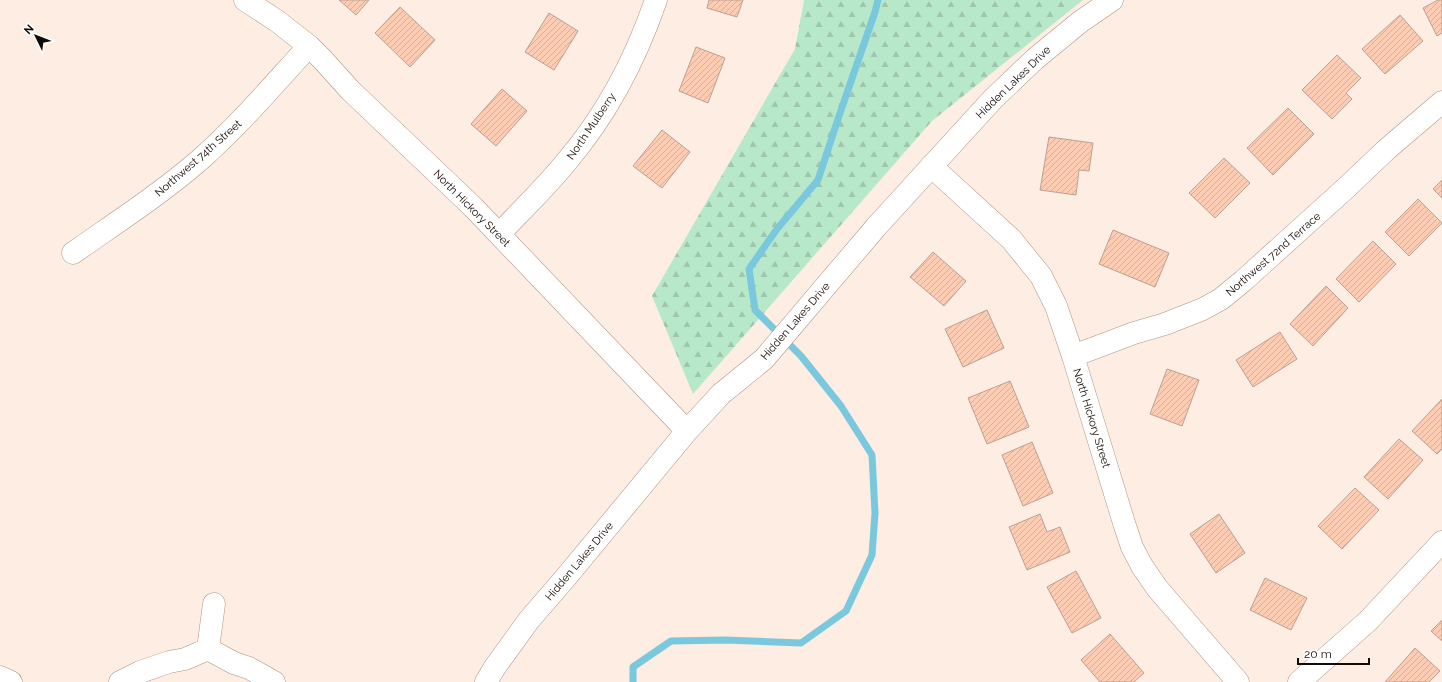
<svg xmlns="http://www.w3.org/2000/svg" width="1442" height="682" viewBox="0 0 1442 682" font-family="Raleway,sans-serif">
<defs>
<pattern id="forest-firs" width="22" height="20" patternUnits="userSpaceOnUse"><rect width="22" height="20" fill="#b8e8ca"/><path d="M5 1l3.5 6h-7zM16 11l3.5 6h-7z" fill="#9dc6ac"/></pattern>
<pattern id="building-hatch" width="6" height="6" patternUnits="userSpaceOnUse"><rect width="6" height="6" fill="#fdccb3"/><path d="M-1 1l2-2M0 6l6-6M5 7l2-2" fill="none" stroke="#d8ae98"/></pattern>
</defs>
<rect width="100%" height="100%" fill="#fdede2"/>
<!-- forest -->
<path fill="url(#forest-firs)" d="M804,0h279l-151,121 -239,273 -41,-98 143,-247z"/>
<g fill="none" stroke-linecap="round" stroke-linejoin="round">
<!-- stream -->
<path stroke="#7ac8dd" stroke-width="7" d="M633,682v-15l38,-26 55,-1 75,3 45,-32 26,-56 3,-42 -3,-58 -31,-49 -40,-50 -46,-46 -6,-41 28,-40 41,-49 21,-64 36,-104 3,-12"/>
</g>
<!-- building -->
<path fill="url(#building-hatch)" stroke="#bca093" d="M339,0h30l-13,15z
M709,0h34l-6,17 -30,-9z
M1438,0h4v33l-5,3 -14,-28z
M400,7l35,33 -25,27 -35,-34z
M549,13l29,18 -24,39 -29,-18z
M1400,15l23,26 -38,33 -23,-25z
M696,47l29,11 -17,45 -29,-12z
M1337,55l24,23 -15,15 6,6 -20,20 -30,-29z
M502,89l25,22 -31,35 -25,-22z
M1288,108l26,26 -41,41 -26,-27z
M662,130l28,22 -28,36 -29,-22z
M1049,137l44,6 -4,28 -10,-1 -3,25 -36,-5z
M1224,158l26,25 -35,35 -26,-25z
M1442,180v18l-9,-9z
M1418,199l24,24 -33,33 -24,-24z
M1113,230l56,23 -14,34 -56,-23z
M1373,241l23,23 -37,38 -23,-23z
M933,252l33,29 -22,25 -34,-29z
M1326,286l22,22 -35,38 -23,-22z
M987,310l17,38 -41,19 -18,-38z
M1280,332l17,27 -44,28 -17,-27z
M1167,369l32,11 -17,46 -32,-12z
M1010,381l19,46 -42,17 -19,-46z
M1442,399v50l-5,5 -25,-23z
M1399,439l24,21 -35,39 -24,-22z
M1032,442l21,51 -30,13 -21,-51z
M1355,488l24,22 -37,39 -24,-23z
M1040,514l7,18 13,-5 10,25 -43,18 -18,-43z
M1219,514l26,39 -29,20 -26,-39z
M1076,571l25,47 -29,15 -25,-46z
M1265,578l42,20 -16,32 -41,-20z
M1442,620v21l-11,-10z
M1110,634l34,39 -10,9h-34l-19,-22z
M1415,648l25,23 -11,11h-44z"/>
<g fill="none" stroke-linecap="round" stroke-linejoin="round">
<defs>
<path id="minor" d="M245,0l32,21 32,25 14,14 27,30 123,117 214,224
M931,166l80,73 30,37 15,30 17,50 51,167 8,24 10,19 15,22 81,94
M499,234c23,-24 47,-47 68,-73 40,-47 69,-103 89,-161
M73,253c44,-31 89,-60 129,-95 39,-35 72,-74 107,-112
M1073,356l61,-23 31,-9 38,-15 18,-10 22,-18 103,-93 41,-39 55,-47
M208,649l6,-45
M0,677l11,5
M120,682l20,-10 29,-10 16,-3 23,-10 26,14 15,5 25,14
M486,682l9,-15 34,-47 38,-44 120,-145 34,-37 43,-35 112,-132 117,-128 42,-40 45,-37 32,-22
M1299,682l69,-61 74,-79"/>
</defs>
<!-- minor casing -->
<use href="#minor" stroke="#ad9484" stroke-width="23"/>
<!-- minor -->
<use href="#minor" stroke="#fff" stroke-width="22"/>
</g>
<g text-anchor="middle" stroke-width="3.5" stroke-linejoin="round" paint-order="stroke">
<!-- street labels -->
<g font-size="11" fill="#120a05" stroke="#fff">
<text transform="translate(1013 82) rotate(-44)" y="4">Hidden Lakes Drive</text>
<text transform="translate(591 126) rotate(-56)" y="4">North Mulberry</text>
<text transform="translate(198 158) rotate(-41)" y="4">Northwest 74th Street</text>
<text transform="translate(472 208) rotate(45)" y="4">North Hickory Street</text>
<text transform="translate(1273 254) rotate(-41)" y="4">Northwest 72nd Terrace</text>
<text transform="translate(795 321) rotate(-49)" y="4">Hidden Lakes Drive</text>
<text transform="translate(1092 418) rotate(73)" y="4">North Hickory Street</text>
<text transform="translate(579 561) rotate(-50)" y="4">Hidden Lakes Drive</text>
</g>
</g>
<!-- north arrow -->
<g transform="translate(36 36) rotate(313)" stroke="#ffffff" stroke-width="3" paint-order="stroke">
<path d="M0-3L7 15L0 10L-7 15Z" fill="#120a05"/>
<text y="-6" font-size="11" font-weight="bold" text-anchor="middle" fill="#120a05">N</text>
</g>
<!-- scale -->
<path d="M1298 658v6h71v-6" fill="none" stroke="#120a05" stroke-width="2"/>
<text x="1304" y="658" font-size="12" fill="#120a05" stroke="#ffffff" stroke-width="3" paint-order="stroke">20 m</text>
</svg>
